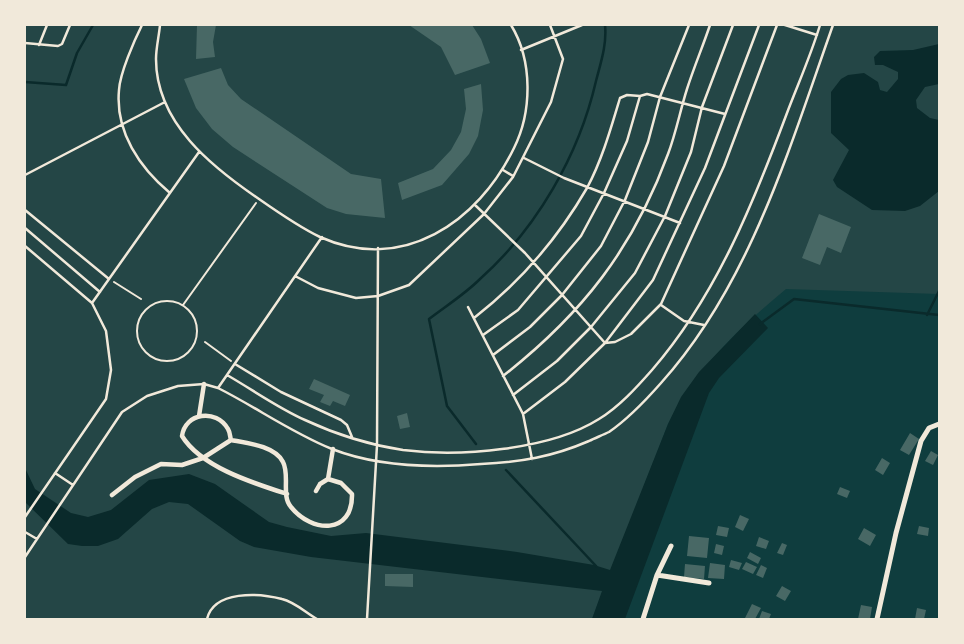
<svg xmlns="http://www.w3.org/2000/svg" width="964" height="644" viewBox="0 0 964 644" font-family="'Roboto Condensed',sans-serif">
<rect width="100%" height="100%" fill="#0f3d3e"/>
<!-- green -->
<path fill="#244646" d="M25,25h914v269l-153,-5c-47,39 -90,80 -118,135l-76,195h-567z"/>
<!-- water -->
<path fill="#0a2a2b" d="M939,44v40l-14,3 -9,13 1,8 13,10 9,2v71l-19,15 -15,5 -33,-1 -35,-23 -4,-7 16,-30 -18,-17v-41l10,-13 7,-4 16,-2 14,9 2,8 7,2 11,-13v-7l-15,-7h-8l-1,-8 6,-6 33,-1z
M755,314l13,14 -49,50 -10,15 -84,226h-33l10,-28 -291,-34 -57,-10 -14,-6 -52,-37 -19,-2 -17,7 -34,30 -20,7h-16l-14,-2 -43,-42v-34l10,21 36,24 17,4 23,-7 38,-30 40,-6 26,10 54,38 18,5 44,9 35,-3 151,19 77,13 16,5 58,-146 13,-27 18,-25z"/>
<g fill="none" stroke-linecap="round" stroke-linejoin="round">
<!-- stream -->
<path stroke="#0a2a2b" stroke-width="2.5" d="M25,82l41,3 11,-32 16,-28
M927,315l12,-24
M760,324l34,-25 145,16
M476,444l-29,-38 -18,-87c17,-13 36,-25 51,-40 57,-51 99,-124 116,-198 5,-19 11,-37 9,-56
M506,470l90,96"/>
</g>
<!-- building -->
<path fill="#486865" d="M197,25h19l-3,17 2,15 -19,2z
M409,25h63l9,14 9,24 -35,12 -14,-28z
M221,68l7,17 13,14 110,75 30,5 4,39 -39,-4 -19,-6 -94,-61 -21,-18 -16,-21 -12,-29z
M481,84l2,26 -5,26 -9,18 -27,31 -40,15 -4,-17 35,-14 18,-19 10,-18 5,-23 -2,-20z
M819,214l32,13 -10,26 -14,-6 -7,18 -18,-7z
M314,379l36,16 -5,11 -12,-5 -3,5 -10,-4 4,-7 -15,-6z
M407,413l3,14 -10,2 -3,-13z
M910,433l9,6 -10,16 -9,-5z
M931,451l7,4 -5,10 -8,-4z
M882,458l8,5 -7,12 -8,-5z
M840,487l10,4 -3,7 -10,-4z
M740,515l9,4 -6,12 -8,-4z
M718,526l11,2 -2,9 -11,-2z
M919,526l10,2 -1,8 -11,-2z
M864,528l12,7 -6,11 -12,-7z
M689,536l20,2 -2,20 -20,-2z
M759,537l10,4 -3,8 -10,-3z
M782,543l5,2 -4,10 -6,-2z
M716,544l8,2 -2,9 -8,-2z
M750,552l11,6 -3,6 -11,-6z
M731,560l11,3 -3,7 -10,-3z
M746,562l11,5 -4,7 -11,-5z
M710,563l15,2 -1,14 -16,-1z
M685,564l20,2 -1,13 -20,-2z
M761,565l6,3 -4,10 -7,-3z
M385,574h28v13l-28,-1z
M782,586l9,5 -6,10 -9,-5z
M752,604l9,4 -6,11h-9l-1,-1z
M861,605l11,2 -2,12h-12z
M917,608l9,2 -2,9h-9z
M762,611l9,3 -2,5h-10z"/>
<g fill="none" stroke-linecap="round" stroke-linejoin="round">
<!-- path -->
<path stroke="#f1e9da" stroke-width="2" d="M114,282l27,17
M137 331a30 30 0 1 1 60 0a30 30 0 1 1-60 0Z
M183,305l73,-102
M205,342l26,19"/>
<!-- service -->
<path stroke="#f1e9da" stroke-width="2.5" d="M142,25c-8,16 -22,48 -23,65 -4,42 21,78 51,103
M160,25c-1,11 -4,23 -4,34 0,64 56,108 103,140 20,14 40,28 61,38 83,37 158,-15 194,-89 18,-36 19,-87 -3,-123
M785,25l32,10
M25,43l33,3 4,-2 8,-19
M39,45l8,-20
M521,50l61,-25
M524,158l40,20 116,45
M503,170l10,6
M25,175l140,-73
M475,205l50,48 80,90 10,-1 16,-8 30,-30 63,-138 53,-141
M25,210l84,69
M25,228l75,64
M25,246l67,57 14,28 5,39 -5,29 -81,118
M295,276l23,12 38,10 22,-2 31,-11 75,-71 29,-37 38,-75 12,-43 -13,-34
M92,303l107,-151
M661,305l23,16 20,4
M468,307l55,107 42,-32 40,-39 48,-63 52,-112 54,-143
M474,318c45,-35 84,-80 113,-130 15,-28 24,-60 33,-90l7,-3 13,1
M483,335l35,-25 63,-74 23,-43 23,-52 13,-45 7,-2 78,20
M493,355l37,-28 32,-32 39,-49 24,-46 23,-58 12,-45 29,-72
M235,364l46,28 60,28 6,5 5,12
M227,375c26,15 51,33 78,45 30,14 65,25 98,30 57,7 147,0 196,-31 20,-12 38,-32 53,-49 64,-74 101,-166 135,-257 11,-29 24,-58 33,-88
M503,376c79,-62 130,-127 165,-222 8,-21 12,-43 19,-65 7,-22 16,-43 23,-64
M218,388l104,-151
M513,395l44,-34 34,-34 44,-54 30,-57 26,-64 11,-45 31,-82
M523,414l9,45
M55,473l18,12
M25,532l12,7
M25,557l97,-145 25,-16 31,-10 26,-2 14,4c38,19 74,45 114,61 46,18 101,19 149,15 40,-2 71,-7 108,-23 6,-3 14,-6 20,-9 19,-13 37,-32 52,-49 89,-99 128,-234 172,-358
M207,619c7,-29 52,-26 75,-20 13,3 24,14 35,20
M367,619l10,-174 1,-197"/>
<!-- pedestrian -->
<path stroke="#f1e9da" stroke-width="4.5" d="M199,416l5,-32
M231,440c-1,-3 -1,-8 -3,-11 -12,-21 -43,-16 -46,7 19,31 71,47 105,58
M328,479l5,-30
M112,495l23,-18 26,-13 21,1 21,-7 28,-18c16,3 44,6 52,22 7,13 -2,34 8,45 21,26 62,28 61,-13l-11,-11 -13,-4 -8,5 -4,7"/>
<!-- minor -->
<path stroke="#f1e9da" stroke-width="5" d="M657,575l52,8
M643,619l14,-44 14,-29
M877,619l19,-86 25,-92 8,-13 10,-4"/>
</g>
<!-- border -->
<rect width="964" height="644" fill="none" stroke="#f1e9da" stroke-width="52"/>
</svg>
